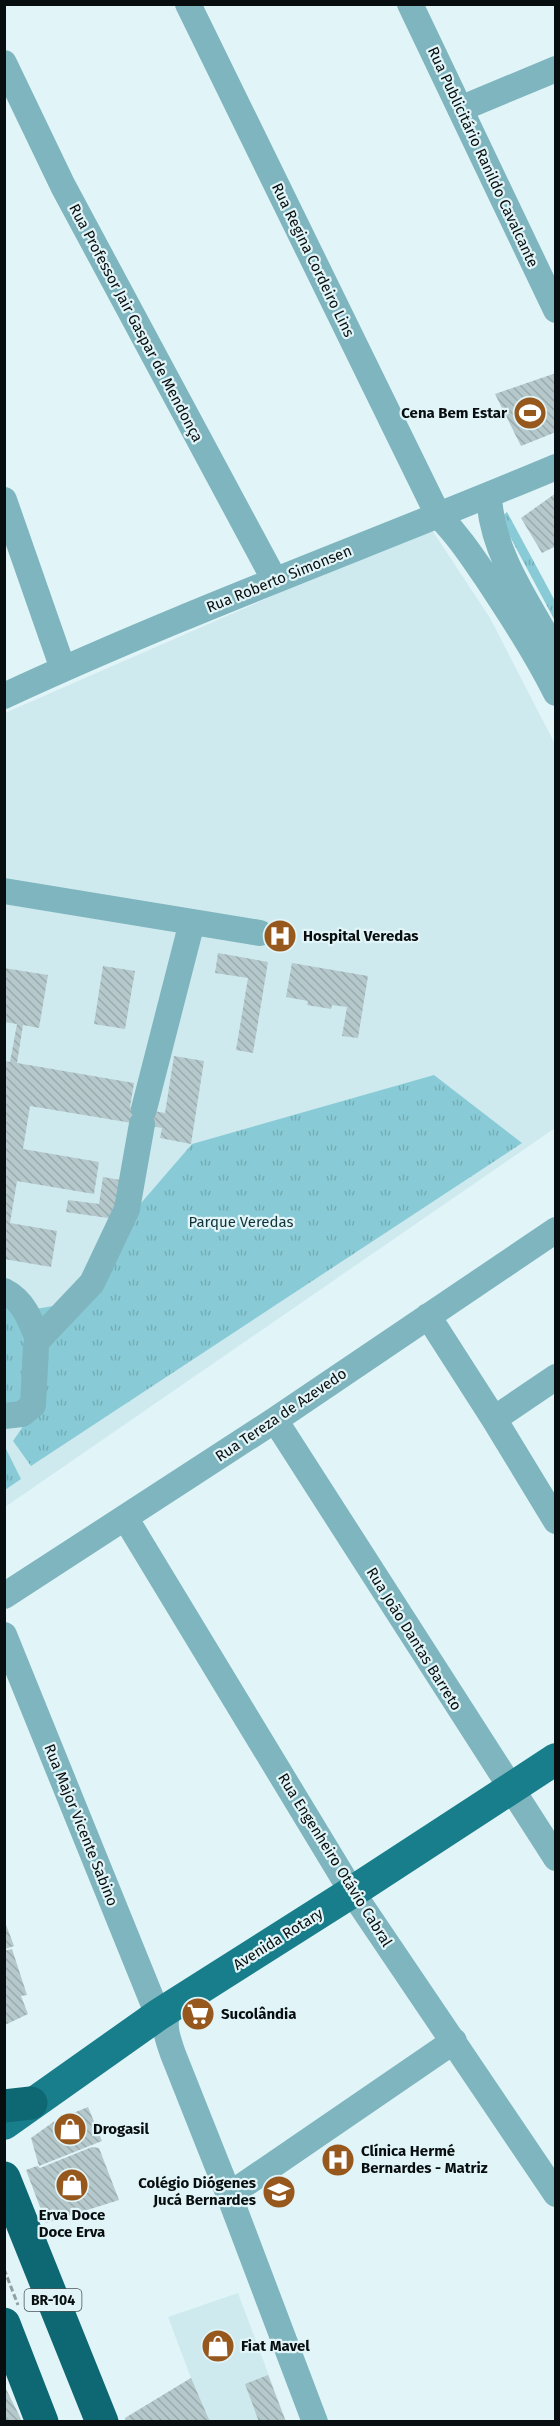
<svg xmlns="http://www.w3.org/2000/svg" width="560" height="2426" viewBox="0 0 560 2426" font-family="'Fira Sans',sans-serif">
<defs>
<pattern id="park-tufts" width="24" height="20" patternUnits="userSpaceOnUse" patternTransform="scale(1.5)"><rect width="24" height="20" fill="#88cbd6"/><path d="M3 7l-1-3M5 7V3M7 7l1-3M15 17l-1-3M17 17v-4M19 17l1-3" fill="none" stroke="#74adb6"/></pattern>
<pattern id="building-back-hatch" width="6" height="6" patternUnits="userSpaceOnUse" patternTransform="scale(1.5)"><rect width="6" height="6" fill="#b5c8cb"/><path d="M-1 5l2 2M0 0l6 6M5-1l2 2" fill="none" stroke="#9aabad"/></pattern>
</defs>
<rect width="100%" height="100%" fill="#e1f4f7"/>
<!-- built -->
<path fill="#ceeaef" d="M430,527l60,91 65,126v384l-550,379v-794z
M238,2293l48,128 -160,1 -1,-4 66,-40 -23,-61z"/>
<!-- park -->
<path fill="url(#park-tufts)" d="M507,512l48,89v20l-55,-103z
M434,1075l88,68 -491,323 -18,-25 26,-38 -4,-94 55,-9 39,-83 63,-73z
M4,1300l17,27 6,25 -1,56 -20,-4 -1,-3z
M4,1445l17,34 -16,11h-1z"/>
<!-- building -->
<path fill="url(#building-back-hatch)" d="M556,373v59l-35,14 -26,-52z
M556,493v53l-14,7 -21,-35z
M218,953l50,9 -15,91 -17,-3 12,-72 -33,-5z
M292,963l76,13 -10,62 -16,-2 5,-29 -15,-2 -1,4 -24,-4 1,-4 -22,-4z
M103,966l32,5 -10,58 -31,-5z
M4,968l44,7 -9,53 -16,-3 -6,38 117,20 -4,24 35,6 9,-57 30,5 -13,83 -31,-6 2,-10 -132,-22 -7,43 76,13 -5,32 -77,-13 -7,42 47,8 -6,36 -47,-8v-198l6,1 7,-38 -13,-2z
M103,1177l18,3 -6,39 -49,-7 2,-12 31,4z
M5,1922l9,24 -9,3z
M12,1949l15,46 -6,1 7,18 -21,10 -3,-1v-72z
M88,2107l14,34 -63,25 -8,-28 25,-18z
M92,2147l7,1 20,52 -73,23 -20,-53 11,-4 3,2z
M268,2375l18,47h-27l-14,-38z
M191,2378l19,44h-84l-1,-4z
M4,2385l17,34 -1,3h-16z"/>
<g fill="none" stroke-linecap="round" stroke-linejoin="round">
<!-- path -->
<path stroke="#91a0a2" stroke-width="3" stroke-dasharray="6 3" stroke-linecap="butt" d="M4,2269l14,36"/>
<!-- minor -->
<path stroke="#7eb5be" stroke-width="26" d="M188,4l250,511c19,19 33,40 48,62 25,38 50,76 70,116
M410,4l146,306
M4,63l59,123 211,393
M460,109l96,-40
M489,495c2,58 40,109 67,158
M4,500l59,169
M4,696c181,-84 368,-152 552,-229
M4,891l256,42
M144,1109l48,-187
M4,1291c20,10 27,30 34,49
M428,1316l66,103 62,102
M4,1416l18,-2 11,-9 3,-59 2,-6 54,-57 35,-74 15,-85
M494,1419l62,-42
M275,1420l281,438
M126,1519l226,373 204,302
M4,1596l271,-176 281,-190
M4,1635l154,380
M168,2008c-5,18 -1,29 5,46l56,141 86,227
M229,2195l225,-154"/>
<!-- major -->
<path stroke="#187e8c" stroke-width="32" d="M4,2124l154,-109 194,-123 204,-133"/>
<!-- highway -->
<path stroke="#0e6873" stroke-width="33" d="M4,2106l27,-3
M4,2178l98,244
M4,2324l38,98"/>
</g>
<!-- icons -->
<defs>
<symbol id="stadium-disc" viewBox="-11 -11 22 22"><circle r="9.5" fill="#97581e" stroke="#e1f4f7"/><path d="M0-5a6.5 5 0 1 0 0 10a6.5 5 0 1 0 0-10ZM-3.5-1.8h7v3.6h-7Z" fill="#fff"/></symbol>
<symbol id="hospital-disc" viewBox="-11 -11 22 22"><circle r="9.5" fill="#97581e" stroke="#e1f4f7"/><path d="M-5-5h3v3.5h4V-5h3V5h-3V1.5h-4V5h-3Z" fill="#fff"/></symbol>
<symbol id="supermarket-disc" viewBox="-11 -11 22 22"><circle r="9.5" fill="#97581e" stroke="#e1f4f7"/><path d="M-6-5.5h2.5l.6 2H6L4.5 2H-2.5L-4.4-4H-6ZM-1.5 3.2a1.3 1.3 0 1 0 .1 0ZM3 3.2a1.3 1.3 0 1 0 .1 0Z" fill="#fff"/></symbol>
<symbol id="shop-disc" viewBox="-11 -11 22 22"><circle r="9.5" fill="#97581e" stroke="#e1f4f7"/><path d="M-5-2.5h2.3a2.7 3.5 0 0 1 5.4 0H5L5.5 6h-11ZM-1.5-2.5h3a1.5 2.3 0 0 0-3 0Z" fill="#fff"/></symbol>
<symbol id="school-disc" viewBox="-11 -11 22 22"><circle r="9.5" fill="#97581e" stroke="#e1f4f7"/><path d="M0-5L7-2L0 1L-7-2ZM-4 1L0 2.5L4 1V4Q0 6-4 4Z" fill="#fff"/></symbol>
</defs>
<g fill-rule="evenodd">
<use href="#stadium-disc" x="511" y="394" width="38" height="38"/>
<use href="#hospital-disc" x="261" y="917" width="38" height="38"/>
<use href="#supermarket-disc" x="179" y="1995" width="38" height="38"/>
<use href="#shop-disc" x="51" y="2110" width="38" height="38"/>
<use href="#hospital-disc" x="319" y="2141" width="38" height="38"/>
<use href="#shop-disc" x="53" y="2166" width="38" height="38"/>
<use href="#school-disc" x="260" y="2173" width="38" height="38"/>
<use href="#shop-disc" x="199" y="2327" width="38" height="38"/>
</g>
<g text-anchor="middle" stroke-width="4.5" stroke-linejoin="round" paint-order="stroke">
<!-- shield labels -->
<rect fill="#e1f4f7" stroke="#495355" stroke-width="1.5" x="24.5" y="2289" width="57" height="22" rx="4.5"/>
<g font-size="14" font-weight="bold" fill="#080e0f">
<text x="53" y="2305">BR-104</text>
</g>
<!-- street labels -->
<g font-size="15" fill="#080e0f" stroke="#e1f4f7">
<text transform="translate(483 157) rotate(65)" y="5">Rua Publicitário Ranildo Cavalcante</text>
<text transform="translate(313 260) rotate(64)" y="5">Rua Regina Cordeiro Lins</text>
<text transform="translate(136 323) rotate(62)" y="5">Rua Professor Jair Gaspar de Mendonça</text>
<text transform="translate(279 579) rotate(-22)" y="5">Rua Roberto Simonsen</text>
<text transform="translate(281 1415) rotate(-34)" y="5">Rua Tereza de Azevedo</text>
<text transform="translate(414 1639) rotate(58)" y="5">Rua João Dantas Barreto</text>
<text transform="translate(81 1825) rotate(68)" y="5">Rua Major Vicente Sabino</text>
<text transform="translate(335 1860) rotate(58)" y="5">Rua Engenheiro Otávio Cabral</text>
<text transform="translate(278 1939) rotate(-32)" y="5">Avenida Rotary</text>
</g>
<!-- poi labels -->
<g font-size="15" font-weight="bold" fill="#080e0f" stroke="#e1f4f7" text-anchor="start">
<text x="507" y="418" text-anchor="end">Cena Bem Estar</text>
<text x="303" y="941">Hospital Veredas</text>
<text x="221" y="2019">Sucolândia</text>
<text x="93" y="2134">Drogasil</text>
<text x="361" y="2156">Clínica Hermé<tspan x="361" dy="17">Bernardes - Matriz</tspan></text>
<text x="256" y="2188" text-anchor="end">Colégio Diógenes<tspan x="256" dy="17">Jucá Bernardes</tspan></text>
<text x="72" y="2220" text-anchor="middle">Erva Doce<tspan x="72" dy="17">Doce Erva</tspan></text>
<text x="241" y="2351">Fiat Mavel</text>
</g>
<!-- park labels -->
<g font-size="15" fill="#113338" stroke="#e1f4f7">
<text x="241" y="1227">Parque Veredas</text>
</g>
</g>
<!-- border -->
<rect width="560" height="2426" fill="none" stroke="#080e0f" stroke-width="12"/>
</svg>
